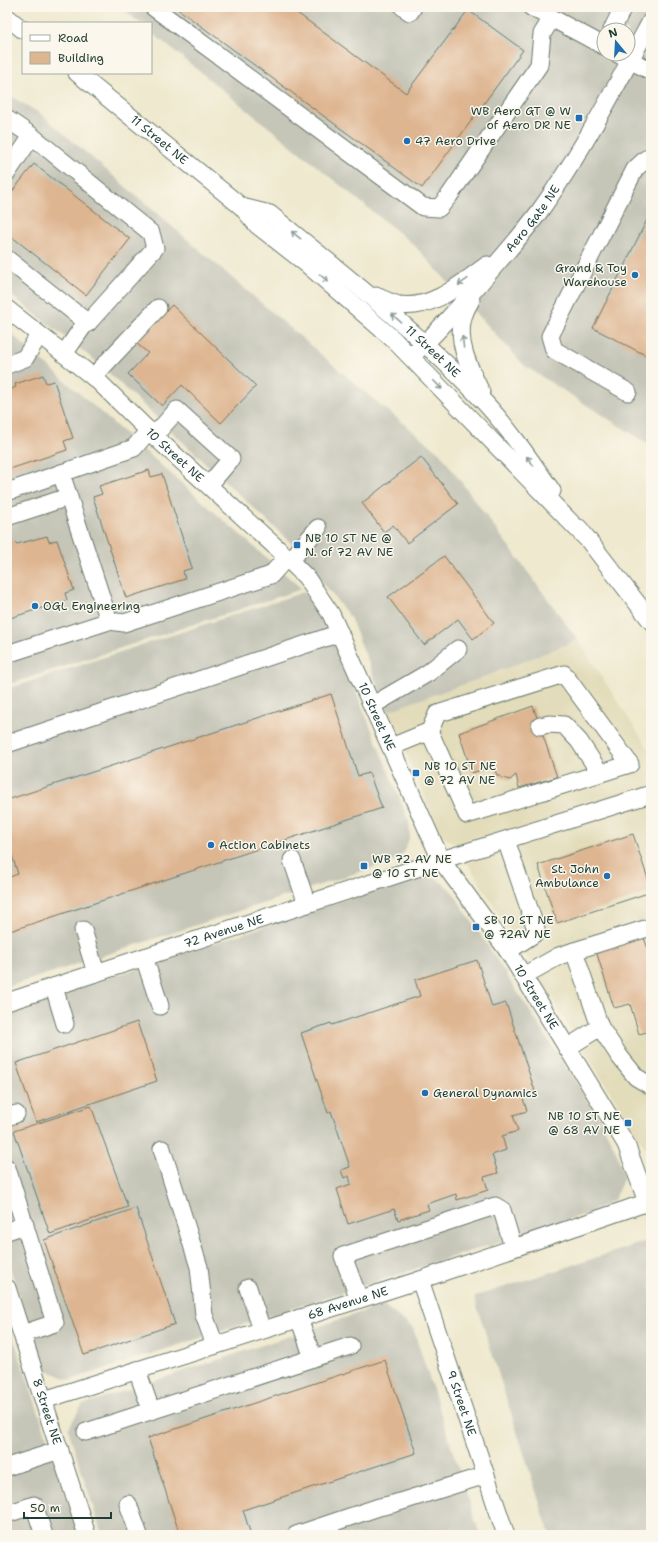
<svg xmlns="http://www.w3.org/2000/svg" width="658" height="1542" viewBox="0 0 658 1542" font-family="'Shantell Sans',sans-serif">
<rect width="100%" height="100%" fill="#fbf7ec"/>
<filter id="ink" filterUnits="userSpaceOnUse"><feTurbulence type="fractalNoise" baseFrequency=".025" numOctaves="2"/><feDisplacementMap in="SourceGraphic" scale="8" xChannelSelector="R" yChannelSelector="G"/><feConvolveMatrix kernelMatrix="1 2 1 2 8 2 1 2 1" color-interpolation-filters="sRGB"/></filter>
<filter id="wash" filterUnits="userSpaceOnUse"><feTurbulence type="fractalNoise" baseFrequency=".012" numOctaves="4" result="noise"/><feDisplacementMap in="SourceGraphic" scale="16" xChannelSelector="R" yChannelSelector="G"/><feGaussianBlur stdDeviation="0.9" result="paint"/><feColorMatrix in="noise" values="0 0 0 0 0 0 0 0 0 0 0 0 0 0 0 0 0 1.4 0 .05"/><feComposite in="paint" operator="in"/></filter>
<g filter="url(#wash)">
<rect width="100%" height="100%" fill="#efe9cf"/>
<!-- built -->
<path fill="#e2dcba" d="M578,640l73,113v404l-196,-314 -14,-7 -53,-125 96,-34z"/>
<!-- industrial -->
<path fill="#c5c5b8" fill-rule="evenodd" d="M120,7h531v439l-126,-80 -111,-121 -263,-213v-9h-11zM604,30h24v24h-24z
M7,94l34,20 332,285 66,53 139,188 -94,37 -96,34 -38,-94 -59,-74 -194,-181 -90,-70z
M7,330l295,259 -295,96z
M304,592l14,21 24,44 67,165 1,13 -5,16 -9,9 -389,127v-298z
M416,876l20,2 16,13 149,230 16,32 7,24 -10,23 -25,13 -519,167 -28,-12 -35,-110v-251l123,-36z
M651,1240v295h-101l-76,-238z
M383,1305l30,23 67,207h-378l-34,-106 14,-24z
M7,1319l73,216h-73z"/>
<g id="blocks">
<!-- building -->
<path fill="#deb591" d="M175,7h114l117,86 62,-83 55,40 -101,138z
M34,164l96,75 -44,56 -79,-62v-35z
M647,220l4,2v132l-2,3 -56,-29z
M172,305l84,81 -35,37 -39,-38 -20,21 -34,-32 20,-21 -12,-10z
M43,375l3,8 8,-2 19,57 -9,3 3,9 -60,20v-79l9,-4 -1,-3z
M421,457l37,47 -51,39 -14,-18 -9,7 -22,-29z
M149,470l2,7 11,-3 30,94 -9,3 2,8 -59,19 -33,-101 9,-3 -3,-8z
M47,536l2,6 8,-2 17,50 -9,3 2,7 -60,19v-77l6,-2 4,4z
M444,556l50,67 -21,16 -15,-20 -34,26 -36,-48z
M331,694l27,82 11,-3 13,35 -375,124v-54l11,-4 -11,-34v-40z
M533,706l24,71 -38,11 -3,-13 -6,5 -7,-2 -6,-3 -4,-9 -21,7 -13,-40z
M633,834l18,54v4l-94,31 -19,-58z
M642,932l6,17 3,-1v83l-12,3 -9,-30 -16,4 -19,-60z
M477,960l15,47 14,-4 29,88 -13,4 5,16 -14,4 5,16 -16,5 4,14 -14,5 6,18 -14,4 4,13 -31,10 -1,-6 -29,10 2,6 -31,10 -4,-11 -46,15 -11,-35 14,-5 -2,-8 -5,2 -3,-8 9,-3 -19,-56 -3,2 -27,-80 30,-10 1,2 88,-29 -5,-16z
M137,1022l20,59 -121,41 -20,-59z
M91,1106l37,101 -78,27 -36,-103z
M136,1208l39,116 -91,31 -40,-115z
M385,1360l31,93 -173,57 8,25h-71l-32,-97z"/>
</g>
</g>
<g filter="url(#ink)">
<use href="#blocks" fill-opacity="0" stroke="#68796a" stroke-width="1"/>
<g fill="none" stroke-linecap="round" stroke-linejoin="round">
<defs>
<g id="minor">
<path d="M153,7l270,200 16,1 10,-12 90,-131 3,-31 10,-16"/>
<path d="M403,7l7,5 3,-5"/>
<path d="M531,7l73,39"/>
<path d="M7,17l16,13"/>
<path d="M612,30l11,-23"/>
<path d="M618,54l33,17"/>
<path id="s1" d="M77,73l165,134 15,18 51,40 85,74 193,199"/>
<path d="M7,119l25,17"/>
<path d="M7,173l25,-37 119,97 4,15 -67,75 -4,2 -20,29"/>
<path id="s2" d="M242,207l28,7c74,61 151,120 216,190 24,26 45,57 66,87"/>
<path d="M7,259l81,64"/>
<path d="M376,296c7,3 15,7 23,9 33,5 63,-22 88,-40"/>
<path d="M471,300c-3,5 -6,11 -8,17 -7,26 7,52 18,75"/>
<path id="s3" d="M7,309l90,71 57,56 124,113 28,28 25,37 110,246 67,91 118,193 21,58"/>
<path id="s4" d="M417,351c21,-19 39,-41 58,-62 21,-25 44,-50 64,-77 42,-58 78,-127 112,-191"/>
<path d="M7,365l18,-7 14,-23"/>
<path d="M93,377l65,-69"/>
<path d="M628,392l-74,-42 -4,-14 85,-167 11,-10 5,-2"/>
<path d="M154,436l23,-26 54,49 -22,26"/>
<path d="M61,473l48,148"/>
<path d="M7,492l127,-44 15,-18"/>
<path d="M7,517l61,-20"/>
<path d="M579,528l72,93"/>
<path d="M290,561l28,-33"/>
<path d="M7,654l102,-33 15,2 147,-48 16,-18"/>
<path d="M373,705l55,-32 30,-24"/>
<path d="M540,726l9,-2 15,1 15,16 21,32"/>
<path d="M7,744l333,-111"/>
<path d="M391,747l34,-14 7,4 35,78 163,-51 -66,-90 -127,40 -9,21"/>
<path d="M506,840l30,89 -2,5 -26,17"/>
<path d="M292,860l15,44"/>
<path d="M651,927l-77,24 26,76 20,30 16,20 15,9"/>
<path d="M83,930l13,43"/>
<path d="M144,957l16,49"/>
<path d="M523,976l36,-20 15,-5"/>
<path d="M54,987l11,37"/>
<path id="s5" d="M7,1002l444,-145 200,-63"/>
<path d="M567,1048l33,-21"/>
<path d="M7,1117l9,-3"/>
<path d="M162,1149l37,118 5,48 11,30"/>
<path d="M7,1168l48,155 -33,11"/>
<path d="M7,1231l18,-6"/>
<path id="s6" d="M420,1280l86,255"/>
<path id="s7" d="M7,1288l80,247"/>
<path d="M248,1288l14,42"/>
<path d="M359,1299l-16,-43 152,-50 7,4 11,37"/>
<path d="M299,1318l14,40"/>
<path d="M137,1370l14,40"/>
<path id="s8" d="M44,1400l376,-120 231,-79"/>
<path d="M86,1432l264,-86"/>
<path d="M7,1467l53,-17"/>
<path d="M128,1504l11,31"/>
<path d="M7,1514l27,-9 10,30"/>
<path d="M296,1535l83,-28 14,-3 93,-29"/>
</g>
</defs>
<!-- minor casing -->
<use href="#minor" stroke="#68796a" stroke-width="19"/>
<!-- minor -->
<use href="#minor" stroke="#fff" stroke-width="17"/>
</g>
<!-- one-way arrows -->
<defs><path id="oneway-shaft" d="M-6 0H5M1.5-3L5.5 0L1.5 3" fill="none" stroke-width="1.6" stroke-linecap="round" stroke-linejoin="round"/></defs>
<g stroke="#8f9e9a">
<use href="#oneway-shaft" transform="translate(296 235) rotate(-141)"/>
<use href="#oneway-shaft" transform="translate(324 278) rotate(41)"/>
<use href="#oneway-shaft" transform="translate(463 282) rotate(145)"/>
<use href="#oneway-shaft" transform="translate(396 318) rotate(-139)"/>
<use href="#oneway-shaft" transform="translate(463 342) rotate(-96)"/>
<use href="#oneway-shaft" transform="translate(438 385) rotate(46)"/>
<use href="#oneway-shaft" transform="translate(530 461) rotate(-127)"/>
</g>
</g>
<!-- markers -->
<g fill="#1f6fb2" stroke="#fbf7ec" stroke-width="1.5">
<rect x="575" y="114" width="8" height="8" rx="2"/>
<circle cx="407" cy="141" r="4"/>
<circle cx="635" cy="275" r="4"/>
<rect x="293" y="541" width="8" height="8" rx="2"/>
<circle cx="35" cy="606" r="4"/>
<rect x="412" y="769" width="8" height="8" rx="2"/>
<circle cx="211" cy="845" r="4"/>
<rect x="360" y="862" width="8" height="8" rx="2"/>
<circle cx="607" cy="876" r="4"/>
<rect x="472" y="923" width="8" height="8" rx="2"/>
<circle cx="425" cy="1093" r="4"/>
<rect x="624" y="1119" width="8" height="8" rx="2"/>
</g>
<g text-anchor="middle" stroke-width="3" stroke-linejoin="round" paint-order="stroke">
<!-- poi labels -->
<g font-size="12" fill="#1f3d34" stroke="#fbf7ec" text-anchor="start">
<text x="571" y="115" text-anchor="end">WB Aero GT @ W<tspan x="571" dy="14">of Aero DR NE</tspan></text>
<text x="415" y="145">47 Aero Drive</text>
<text x="627" y="272" text-anchor="end">Grand &amp; Toy<tspan x="627" dy="14">Warehouse</tspan></text>
<text x="305" y="542">NB 10 ST NE @<tspan x="305" dy="14">N. of 72 AV NE</tspan></text>
<text x="43" y="610">OGL Engineering</text>
<text x="424" y="770">NB 10 ST NE<tspan x="424" dy="14">@ 72 AV NE</tspan></text>
<text x="219" y="849">Action Cabinets</text>
<text x="372" y="863">WB 72 AV NE<tspan x="372" dy="14">@ 10 ST NE</tspan></text>
<text x="599" y="873" text-anchor="end">St. John<tspan x="599" dy="14">Ambulance</tspan></text>
<text x="484" y="924">SB 10 ST NE<tspan x="484" dy="14">@ 72AV NE</tspan></text>
<text x="433" y="1097">General Dynamics</text>
<text x="620" y="1120" text-anchor="end">NB 10 ST NE<tspan x="620" dy="14">@ 68 AV NE</tspan></text>
</g>
<!-- street labels -->
<g font-size="12" fill="#1f3d34" stroke="#fbf7ec">
<text dy="4" stroke="none"><textPath href="#s1" startOffset="106">11 Street NE</textPath></text>
<text dy="4" stroke="none"><textPath href="#s4" startOffset="176">Aero Gate NE</textPath></text>
<text dy="4" stroke="none"><textPath href="#s2" startOffset="242">11 Street NE</textPath></text>
<text dy="4" stroke="none"><textPath href="#s3" startOffset="223">10 Street NE</textPath></text>
<text dy="4" stroke="none"><textPath href="#s3" startOffset="559">10 Street NE</textPath></text>
<text dy="4" stroke="none"><textPath href="#s5" startOffset="228">72 Avenue NE</textPath></text>
<text dy="4" stroke="none"><textPath href="#s3" startOffset="883">10 Street NE</textPath></text>
<text dy="4" stroke="none"><textPath href="#s8" startOffset="319">68 Avenue NE</textPath></text>
<text dy="4" stroke="none"><textPath href="#s6" startOffset="130">9 Street NE</textPath></text>
<text dy="4" stroke="none"><textPath href="#s7" startOffset="130">8 Street NE</textPath></text>
</g>
</g>
<!-- margin -->
<rect width="658" height="1542" fill="none" stroke="#fbf7ec" stroke-width="24"/>
<!-- legend -->
<rect x="22" y="22" width="130" height="52" fill="#fbf7ec" stroke="#a3ada2"/>
<rect x="30" y="35" width="20" height="6" fill="#ffffff" stroke="#a3ada2"/>
<text x="58" y="42" font-size="12" fill="#1f3d34">Road</text>
<rect x="30" y="52" width="20" height="12" fill="#deb591" stroke="#a3ada2"/>
<text x="58" y="62" font-size="12" fill="#1f3d34">Building</text>
<!-- north arrow -->
<g transform="translate(616 42) rotate(342)"><circle r="19" fill="#fbf7ec" stroke="#a3ada2"/>
<path d="M0-3L7 15L0 10L-7 15Z" fill="#1f6fb2"/>
<text y="-6" font-size="11" font-weight="bold" text-anchor="middle" fill="#1f3d34">N</text>
</g>
<!-- scale -->
<path d="M24 1512v6h87v-6" fill="none" stroke="#1f3d34" stroke-width="2"/>
<text x="30" y="1512" font-size="12" fill="#1f3d34" stroke="#fbf7ec" stroke-width="3" paint-order="stroke">50 m</text>
</svg>
